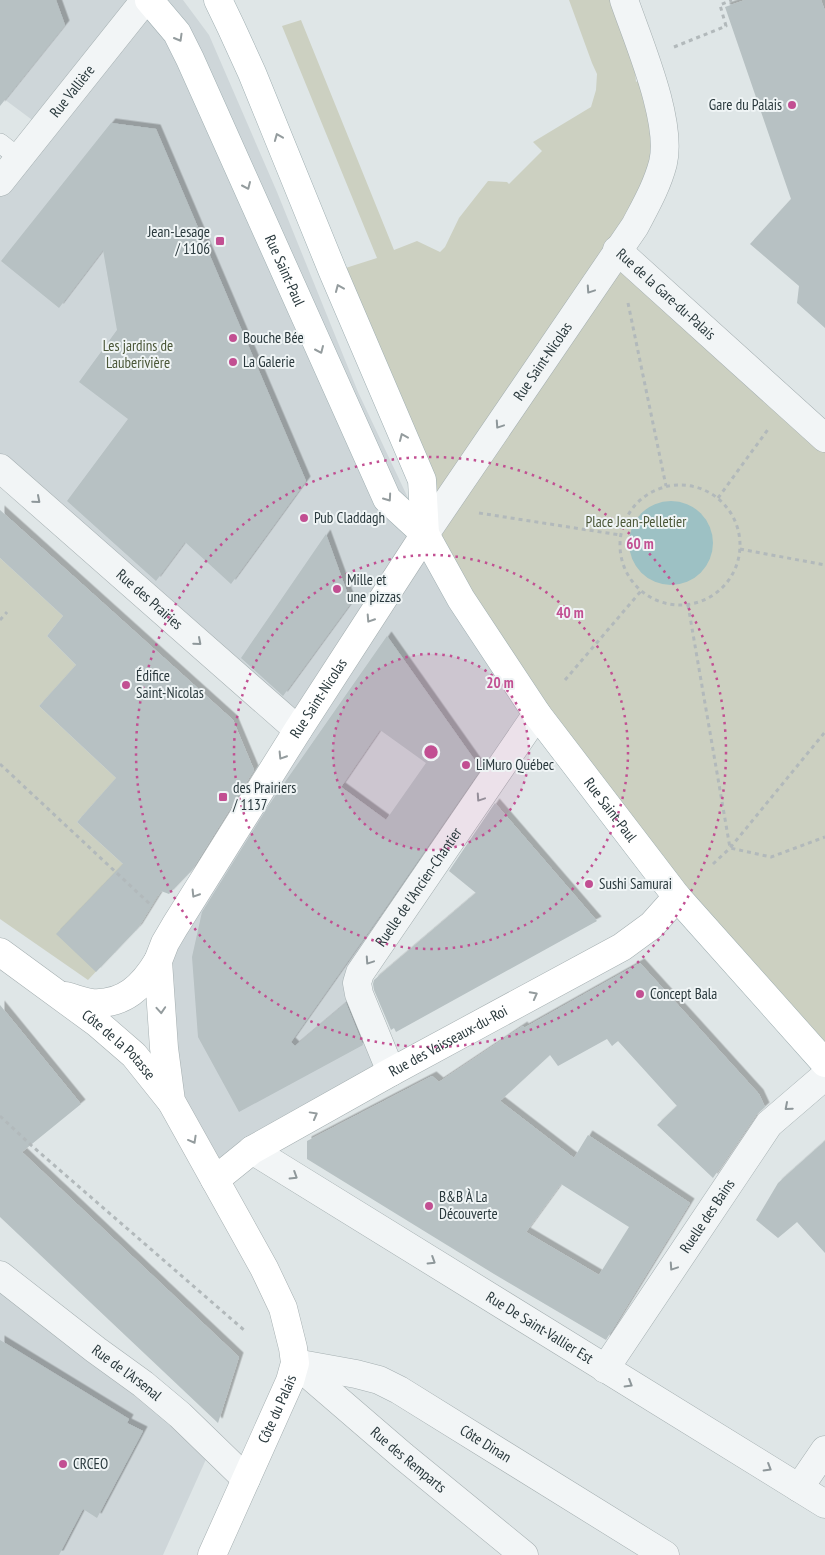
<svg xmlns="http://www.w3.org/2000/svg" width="825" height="1555" viewBox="0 0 825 1555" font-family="'PT Sans Narrow',sans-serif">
<defs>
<filter id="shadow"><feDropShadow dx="4.5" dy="-4.5" stdDeviation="0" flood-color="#0004"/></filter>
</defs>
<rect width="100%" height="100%" fill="#dfe6e7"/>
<!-- built -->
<path fill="#ced6d9" d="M0,0h183l26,35 68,157 81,200 67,142 112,180 -177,259 31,99 -176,108 -44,-79 -13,-140 140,-231 -298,-262v-286l43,-54 -43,-32z
M0,1275l212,171 -49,109h-163z"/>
<!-- green -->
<path fill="#ccd0c1" d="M569,0h43l22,58 2,24 14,-8 14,60 -47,116 208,188v625l-148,-166 -216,-298 -39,-120 -89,-207 44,-14 -95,-232 19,-6 93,230 23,-9 23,11 5,-5 14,-29 29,-37 19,1 2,2 33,-33 -9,-9 58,-35 5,-17 1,-16 -5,-11z
M0,558l63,58 -16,20 29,29 -37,41 77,72 -39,44 81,74 -20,31 -50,53 -88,-61z"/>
<!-- water -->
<path fill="#9dc1c4" d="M629 543a42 42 0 1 1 84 0a42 42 0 1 1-84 0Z"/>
<!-- building -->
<path fill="#b7c1c3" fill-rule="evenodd" filter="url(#shadow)" d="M0,0h56l9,25 -65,81z
M745,0h76l4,11v317l-28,-25 2,-17 -49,-42 41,-45 -66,-192z
M111,123l45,6 150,352 -75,103 -46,-42 -29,39 -89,-80 61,-82 -49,-37 38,-52 -14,-80 -44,58 -58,-47z
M0,510l233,210 21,50 -62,100 -23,24 -8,-3 -23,37 -42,44 -40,-38 67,-70 -46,-42 39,-44 -77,-72 37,-41 -29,-29 16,-20 -63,-58z
M326,534l25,69 -68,93 -42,-38z
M387,636l94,133 -97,141 -93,132 4,4 51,-43 17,42 -124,67 -41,-75 -6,-80 10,-45 67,-107zM380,730l46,33 -40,57 -45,-33z
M495,803l102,118 -201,111 -2,-4 -3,2 -17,-40 -1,-6 1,-4 102,-87 -27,-22z
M640,963l119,131 6,13 -9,8 -43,63 -56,-53 20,-19 -59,-65 -6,5 -5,-7 -49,27 -8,-11 -50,46 74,57 14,-23 102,68 -84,137 -112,-66 -187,-115v-18l125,-65 7,6 84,-56 1,2zM561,1184l68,43 -30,48 -73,-43z
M0,1005l81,99 -59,48 217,205 -21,66 -218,-206z
M825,1141v112l-28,-31 -19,16 -22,-18 22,-37z
M0,1340l129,79 -2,4 16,8 -46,87 -14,-9 -24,46h-59z"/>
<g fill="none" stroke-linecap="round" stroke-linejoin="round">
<defs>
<path id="lane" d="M0,143l19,15"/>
<g id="street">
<path id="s1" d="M0,182l145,-182"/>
<path id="s2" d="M617,250l208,188"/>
<path id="s3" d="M0,468l298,262"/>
<path id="s4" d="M425,534l210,-308c11,-21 22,-40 28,-63 10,-42 -25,-122 -39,-163"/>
<path id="s5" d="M391,1072l-32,-78 -2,-11 3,-10 177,-259"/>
<path id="s6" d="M252,1150l573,354"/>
<path id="s7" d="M0,1275l96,75 47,34 37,31 66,64"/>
<path id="s8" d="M295,1363l61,11 23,6 20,10 266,165"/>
<path id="s9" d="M295,1363l108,93 121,99"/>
<path id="s10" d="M605,1369l164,-245 56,-48"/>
<path d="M799,1488l26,-38"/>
</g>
<g id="secondary">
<path id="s11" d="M0,952l97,71 37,32 36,45"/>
<path d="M65,996c9,2 18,6 27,7 32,2 51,-17 66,-42"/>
<path id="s12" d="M215,1180l37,-30 139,-78 231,-125 30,-22 25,-28"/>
<path id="s13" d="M212,1555l78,-174 5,-18 -2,-15 -10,-40 -19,-40 -93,-167 -7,-53 -6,-87 7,-18 10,-17 123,-196 127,-196"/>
</g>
<g id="primary">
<path id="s14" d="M149,0l28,33 13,26 197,440 38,35 36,65 76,115 140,183 148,166"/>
<path d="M218,0l13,27 21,46 81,199 89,208 3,54"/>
</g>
</defs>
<!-- lane casing -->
<use href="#lane" stroke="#a5afb1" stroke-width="20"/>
<!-- street casing -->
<use href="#street" stroke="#a5afb1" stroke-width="29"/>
<!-- secondary casing -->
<use href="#secondary" stroke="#a5afb1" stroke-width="29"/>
<!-- primary casing -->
<use href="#primary" stroke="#a0afb2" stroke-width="29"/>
<!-- path -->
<path stroke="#b2b9bb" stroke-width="3" stroke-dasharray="4 4" stroke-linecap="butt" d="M674,47l52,-21 -6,-21 12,-5
M628,303l38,183
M620 545a60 60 0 1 1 120 0a60 60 0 1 1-120 0Z
M718,498l51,-70
M479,513l141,22
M740,549l85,16
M688,605l42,243 41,9 54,-20
M0,620l7,-8
M565,680l76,-89
M0,764l151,141
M713,864l17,-16 95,-116
M0,1116l32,30 212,184"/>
<!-- lane -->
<use href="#lane" stroke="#f2f5f6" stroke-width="19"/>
<!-- street -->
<use href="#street" stroke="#f2f5f6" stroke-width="28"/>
<!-- secondary -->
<use href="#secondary" stroke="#fff" stroke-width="28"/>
<!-- primary -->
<use href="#primary" stroke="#fff" stroke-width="28"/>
</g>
<!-- one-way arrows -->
<defs><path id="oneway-chevron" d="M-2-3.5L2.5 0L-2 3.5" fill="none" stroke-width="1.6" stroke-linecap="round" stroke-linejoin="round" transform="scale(1.25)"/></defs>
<g stroke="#949c9e">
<use href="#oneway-chevron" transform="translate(179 38) rotate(60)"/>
<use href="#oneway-chevron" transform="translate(278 137) rotate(-112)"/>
<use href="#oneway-chevron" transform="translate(247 186) rotate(66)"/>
<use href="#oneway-chevron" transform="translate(339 288) rotate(-113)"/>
<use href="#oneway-chevron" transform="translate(320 350) rotate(66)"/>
<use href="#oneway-chevron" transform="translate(403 437) rotate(-113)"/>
<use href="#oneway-chevron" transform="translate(388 498) rotate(55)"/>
<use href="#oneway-chevron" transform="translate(370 619) rotate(123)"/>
<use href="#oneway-chevron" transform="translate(282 756) rotate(122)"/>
<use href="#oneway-chevron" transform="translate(195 894) rotate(122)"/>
<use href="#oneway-chevron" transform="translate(534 995) rotate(-28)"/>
<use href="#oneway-chevron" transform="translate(161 1010) rotate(86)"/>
<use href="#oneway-chevron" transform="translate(314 1115) rotate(-29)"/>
<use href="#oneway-chevron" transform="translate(193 1140) rotate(61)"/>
</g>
<g stroke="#8e979a">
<use href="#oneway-chevron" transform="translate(590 290) rotate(124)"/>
<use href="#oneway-chevron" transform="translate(499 425) rotate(124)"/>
<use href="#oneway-chevron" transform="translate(37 500) rotate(41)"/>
<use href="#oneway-chevron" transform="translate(198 642) rotate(41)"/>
<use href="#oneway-chevron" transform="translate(480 798) rotate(124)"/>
<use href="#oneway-chevron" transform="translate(369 961) rotate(124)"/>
<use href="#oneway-chevron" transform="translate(788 1107) rotate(139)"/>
<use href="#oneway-chevron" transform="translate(294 1176) rotate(32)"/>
<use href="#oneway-chevron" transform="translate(432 1261) rotate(32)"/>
<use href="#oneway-chevron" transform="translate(673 1267) rotate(124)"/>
<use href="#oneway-chevron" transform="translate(629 1384) rotate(31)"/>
<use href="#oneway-chevron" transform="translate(768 1468) rotate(31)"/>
</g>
<!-- distance rings -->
<circle cx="431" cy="752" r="98" fill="#c24f92" fill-opacity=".12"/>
<g fill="none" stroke="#c24f92" stroke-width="2.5" stroke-dasharray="2.5 5">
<circle cx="431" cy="752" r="98"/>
<circle cx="431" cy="752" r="197"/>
<circle cx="431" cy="752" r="295"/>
</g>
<!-- markers -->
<g fill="#c24f92" stroke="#eff4f5" stroke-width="2">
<circle cx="792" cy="105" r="5"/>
<rect x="215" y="236" width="10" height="10" rx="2.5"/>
<circle cx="233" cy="338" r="5"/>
<circle cx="233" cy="362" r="5"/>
<circle cx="304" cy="518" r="5"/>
<circle cx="337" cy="589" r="5"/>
<circle cx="126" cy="685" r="5"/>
<circle cx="466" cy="765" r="5"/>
<rect x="218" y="792" width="10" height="10" rx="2.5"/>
<circle cx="589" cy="884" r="5"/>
<circle cx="640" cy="994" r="5"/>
<circle cx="429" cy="1206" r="5"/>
<circle cx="63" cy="1464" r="5"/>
</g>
<g text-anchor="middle" stroke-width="4" stroke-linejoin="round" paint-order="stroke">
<!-- street labels -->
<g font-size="15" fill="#2a393d" stroke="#eff4f5">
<text dy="5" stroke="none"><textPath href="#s1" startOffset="116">Rue Vallière</textPath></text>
<text dy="5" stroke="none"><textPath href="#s14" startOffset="304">Rue Saint-Paul</textPath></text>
<text dy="5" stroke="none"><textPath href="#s2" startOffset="66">Rue de la Gare-du-Palais</textPath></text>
<text dy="5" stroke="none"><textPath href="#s4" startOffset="209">Rue Saint-Nicolas</textPath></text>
<text dy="5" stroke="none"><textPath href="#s3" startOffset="199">Rue des Prairies</textPath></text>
<text dy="5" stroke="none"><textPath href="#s13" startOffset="950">Rue Saint-Nicolas</textPath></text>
<text dy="5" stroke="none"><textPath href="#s14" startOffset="939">Rue Saint-Paul</textPath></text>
<text dy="5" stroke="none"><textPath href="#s5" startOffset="210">Ruelle de l'Ancien-Chantier</textPath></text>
<text dy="5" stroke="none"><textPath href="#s12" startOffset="272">Rue des Vaisseaux-du-Roi</textPath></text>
<text dy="5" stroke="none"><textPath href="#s11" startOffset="151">Côte de la Potasse</textPath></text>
<text dy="5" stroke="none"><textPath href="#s10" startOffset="184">Ruelle des Bains</textPath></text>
<text dy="5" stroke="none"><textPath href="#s6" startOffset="338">Rue De Saint-Vallier Est</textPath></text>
<text dy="5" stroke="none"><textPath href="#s7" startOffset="160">Rue de l'Arsenal</textPath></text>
<text dy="5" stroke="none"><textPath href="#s13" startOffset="160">Côte du Palais</textPath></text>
<text dy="5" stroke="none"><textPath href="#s8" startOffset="210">Côte Dinan</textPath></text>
<text dy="5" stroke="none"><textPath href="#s9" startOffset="149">Rue des Remparts</textPath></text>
</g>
<!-- poi labels -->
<g font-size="15" fill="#2a393d" stroke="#eff4f5" text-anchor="start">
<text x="782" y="110" text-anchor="end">Gare du Palais</text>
<text x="210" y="237" text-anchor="end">Jean-Lesage<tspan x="210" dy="17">/ 1106</tspan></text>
<text x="243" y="343">Bouche Bée</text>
<text x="243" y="367">La Galerie</text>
<text x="314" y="523">Pub Claddagh</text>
<text x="347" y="585">Mille et<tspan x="347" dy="17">une pizzas</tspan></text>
<text x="136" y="681">Édifice<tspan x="136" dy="17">Saint-Nicolas</tspan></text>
<text x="476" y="770">LiMuro Québec</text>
<text x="233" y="793">des Prairiers<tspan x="233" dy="17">/ 1137</tspan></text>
<text x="599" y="889">Sushi Samurai</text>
<text x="650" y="999">Concept Bala</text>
<text x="439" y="1202">B&amp;B À La<tspan x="439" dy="17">Découverte</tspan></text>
<text x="73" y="1469">CRCEO</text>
</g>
<!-- park labels -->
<g font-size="15" fill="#4b5738" stroke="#eff4f5">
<text x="138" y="351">Les jardins de<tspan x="138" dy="17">Lauberivière</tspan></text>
<text x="636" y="527">Place Jean-Pelletier</text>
</g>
</g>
<circle cx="431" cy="752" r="8" fill="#c24f92" stroke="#eff4f5" stroke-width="2.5"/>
<g font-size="15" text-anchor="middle" font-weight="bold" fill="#c24f92" stroke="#eff4f5" stroke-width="4" stroke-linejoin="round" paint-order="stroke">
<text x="640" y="549">60 m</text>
<text x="570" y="618">40 m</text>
<text x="500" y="688">20 m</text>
</g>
</svg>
